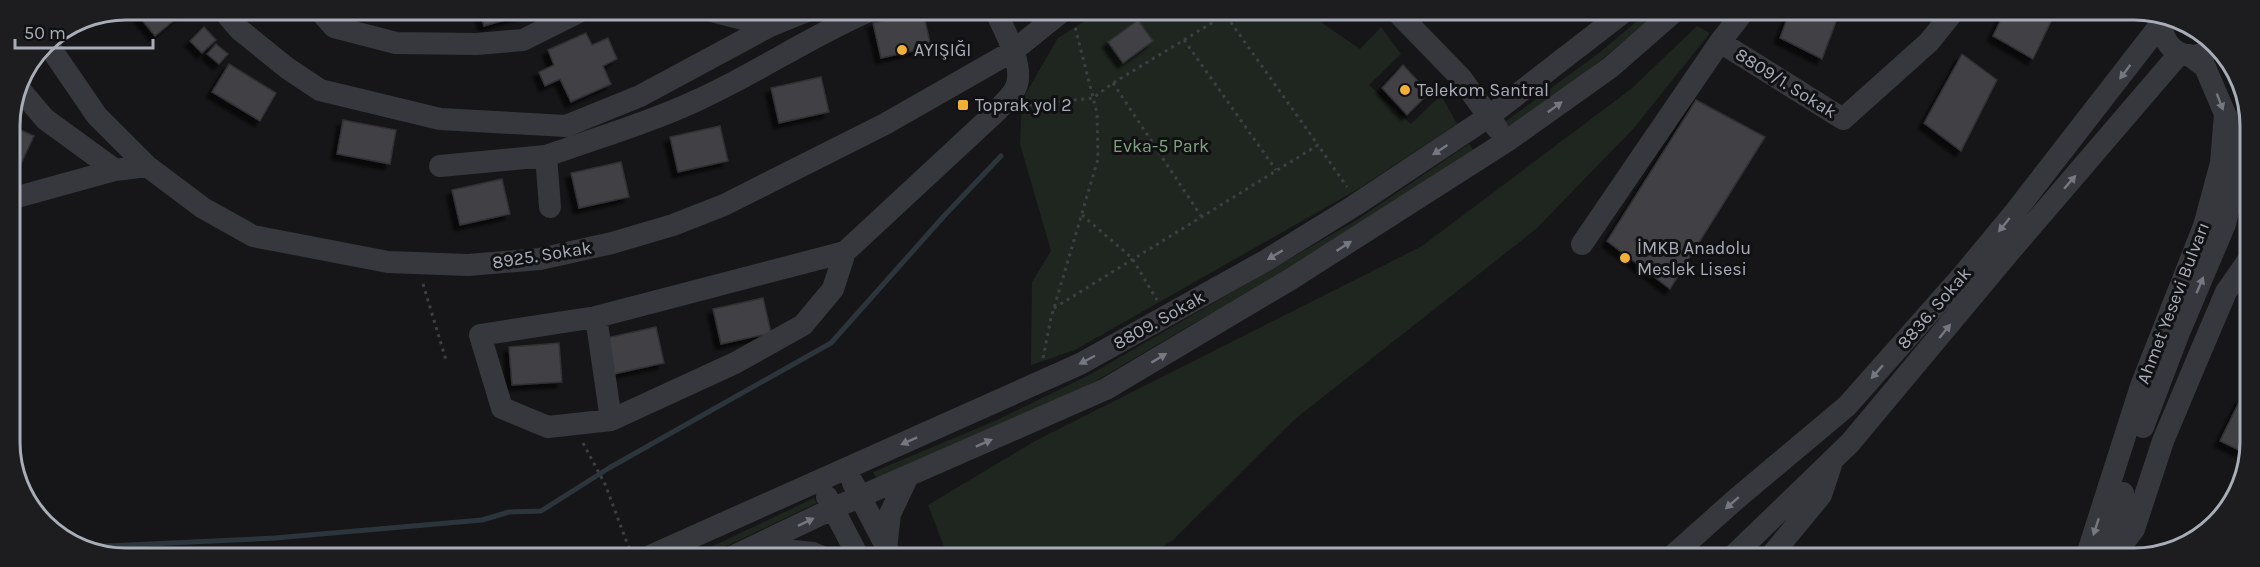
<svg xmlns="http://www.w3.org/2000/svg" width="2260" height="567" viewBox="0 0 2260 567" font-family="Karla,sans-serif">
<defs>
<filter id="shadow"><feDropShadow dx="-5.5" dy="5.5" stdDeviation="1.5" flood-color="#0009"/></filter>
</defs>
<rect width="100%" height="100%" fill="#161618"/>
<!-- green -->
<path fill="#1e261f" d="M1102,10h227l-7,13 38,26 21,-22 20,27 -32,31 42,39 30,-29 16,29 -97,64 -285,162 -44,15 1,-83 19,-31 -31,-107 2,-44 36,-62z
M1649,11h13l-90,72 -63,44h-4v-5l94,-69z
M1697,26l13,7 -76,95 -98,101 -241,190 -122,121 -28,17h-197l-20,-52 109,-65 385,-194 209,-157z
M1469,144l5,7 -206,132 -77,42 -102,60 -213,93 -3,-6 124,-52 94,-46 264,-153z
M814,498l3,5 -111,53h-14z"/>
<g fill="none" stroke-linecap="round" stroke-linejoin="round">
<!-- stream -->
<path stroke="#2c353c" stroke-width="5" d="M86,547l189,-9 207,-18 27,-8 32,-1 68,-43 222,-125 113,-127 57,-60"/>
</g>
<!-- building -->
<path fill="#404145" stroke="#303034" stroke-width="1.5" filter="url(#shadow)" d="M133,9h47l3,4 -28,23z
M341,9h29l-3,9z
M479,9h41l2,6 -38,11z
M1790,11h50l-18,48 -42,-21z
M2005,11h51l-23,48 -40,-23z
M923,12l8,35 -50,11 -8,-35z
M1138,20l15,21 -30,22 -15,-21z
M204,27l12,13 -14,13 -12,-12z
M586,33l6,12 16,-7 9,21 -14,7 8,18 -40,18 -11,-23 -15,7 -6,-14 15,-7 -6,-15z
M216,44l12,10 -9,10 -12,-10z
M1962,54l35,26 -36,71 -37,-28z
M229,64l47,29 -16,28 -48,-29z
M1403,65l26,28 -22,22 -25,-27z
M821,77l8,35 -50,11 -8,-35z
M1696,100l69,37 -95,152 -63,-48z
M343,120l53,10 -6,34 -53,-10z
M9,125l25,11 -16,34 -8,-4z
M720,126l8,35 -50,11 -8,-35z
M621,162l8,35 -50,11 -8,-35z
M502,179l8,35 -50,11 -8,-35z
M763,298l8,35 -50,11 -8,-35z
M656,327l8,36 -50,11 -8,-36z
M559,343l3,39 -50,3 -3,-38z
M2241,398l8,4v53l-29,-14z"/>
<g fill="none" stroke-linecap="round" stroke-linejoin="round">
<!-- path -->
<path stroke="#3d3f44" stroke-width="3" stroke-dasharray="3 4.5" stroke-linecap="butt" d="M1222,10l96,135
M1184,40l92,130
M1113,83l88,133
M1029,105l64,-7 20,-15 112,-68
M1082,215l50,43 25,42
M423,284l23,76
M1054,308l264,-163 29,42
M1043,358l8,-40 47,-159 -1,-46 -22,-86
M583,443l22,41 24,64"/>
<!-- minor -->
<path stroke="#37383d" stroke-width="22" d="M222,9l18,21 47,38 33,22 120,29 126,7 74,-30 130,-70
M318,9l16,18 62,16 80,1 47,-4 60,-30
M708,10l62,16 39,-16
M1395,10l66,68 36,50
M2162,14c-6,35 30,57 55,29
M48,39l1,7 48,70 50,50 56,42 50,28 135,26 80,3 72,-6 72,-16 61,-18 51,-20 161,-81 128,-73 51,-41
M1720,42l123,77 86,-77 25,-31
M17,86l28,33 70,51
M440,166l106,-10
M10,199l105,-29 32,-4
M550,207l-4,-51c51,-18 105,-34 154,-57 59,-27 112,-64 171,-89
M1582,244l138,-202 24,-31
M845,252l-249,65 -116,18 22,73 46,19 63,-7 124,-57 68,-38 30,-36 12,-37 153,-142c5,-7 15,-15 18,-23 9,-21 -12,-57 -21,-77
M596,317l15,103
M2143,427l35,-92 47,-111 13,-53 11,-69
M853,483l38,73
M827,497l31,59
M755,547l58,6 7,3
M886,549l4,-35 18,-38
M650,556l430,-192 185,-103 89,-55 134,-89 137,-106
M734,556l100,-48 272,-119 185,-110 216,-138 104,-74 64,-56
M1671,557l64,-57 112,-94 115,-130 53,-64 145,-187
M1732,557l118,-114 162,-194 168,-196
M1770,557l51,-62 10,-30
M2086,558l55,-172 63,-160 17,-63 4,-49 -20,-47 -16,-12
M2104,558l19,-65
M2112,558l22,-29 29,-88 37,-88 26,-61 23,-33"/>
</g>
<!-- one-way arrows -->
<defs><path id="oneway-solid" d="M-6-.8H1V-3.2L6.5 0L1 3.2V.8H-6Z" transform="scale(1.5)"/></defs>
<g fill="#757881">
<use href="#oneway-solid" transform="translate(2125 72) rotate(127)"/>
<use href="#oneway-solid" transform="translate(2220 102) rotate(69)"/>
<use href="#oneway-solid" transform="translate(1555 107) rotate(-36)"/>
<use href="#oneway-solid" transform="translate(1440 150) rotate(147)"/>
<use href="#oneway-solid" transform="translate(2070 182) rotate(-49)"/>
<use href="#oneway-solid" transform="translate(2004 225) rotate(129)"/>
<use href="#oneway-solid" transform="translate(1344 246) rotate(-33)"/>
<use href="#oneway-solid" transform="translate(1275 255) rotate(149)"/>
<use href="#oneway-solid" transform="translate(2200 285) rotate(-67)"/>
<use href="#oneway-solid" transform="translate(1945 331) rotate(-51)"/>
<use href="#oneway-solid" transform="translate(1159 358) rotate(-31)"/>
<use href="#oneway-solid" transform="translate(1087 360) rotate(152)"/>
<use href="#oneway-solid" transform="translate(1877 372) rotate(132)"/>
<use href="#oneway-solid" transform="translate(909 441) rotate(156)"/>
<use href="#oneway-solid" transform="translate(984 443) rotate(-24)"/>
<use href="#oneway-solid" transform="translate(1732 503) rotate(139)"/>
<use href="#oneway-solid" transform="translate(806 522) rotate(-26)"/>
<use href="#oneway-solid" transform="translate(2096 527) rotate(108)"/>
</g>
<!-- markers -->
<g fill="#f2b134" stroke="#111113" stroke-width="2">
<circle cx="902" cy="50" r="6"/>
<circle cx="1405" cy="90" r="6"/>
<rect x="957" y="99" width="12" height="12" rx="3"/>
<circle cx="1625" cy="258" r="6"/>
</g>
<g text-anchor="middle" stroke-width="6" stroke-linejoin="round" paint-order="stroke">
<!-- poi labels -->
<g font-size="18" fill="#a8adb8" stroke="#111113" text-anchor="start">
<text x="914" y="56">AYIŞIĞI</text>
<text x="1417" y="96">Telekom Santral</text>
<text x="975" y="111">Toprak yol 2</text>
<text x="1637" y="254">İMKB Anadolu<tspan x="1637" dy="21">Meslek Lisesi</tspan></text>
</g>
<!-- street labels -->
<g font-size="18" fill="#a8adb8" stroke="#111113">
<text transform="translate(1786 83) rotate(32)" y="6">8809/1. Sokak</text>
<text transform="translate(542 255) rotate(-9)" y="6">8925. Sokak</text>
<text transform="translate(2173 303) rotate(-69)" y="6">Ahmet Yesevi Bulvarı</text>
<text transform="translate(1934 308) rotate(-49)" y="6">8836. Sokak</text>
<text transform="translate(1159 320) rotate(-29)" y="6">8809. Sokak</text>
</g>
<!-- park labels -->
<g font-size="18" fill="#7fa381" stroke="#111113">
<text x="1161" y="152">Evka-5 Park</text>
</g>
</g>
<!-- crop -->
<path d="M0 0H2260V567H0ZM126 20H2134A106 106 0 0 1 2240 126V442A106 106 0 0 1 2134 548H126A106 106 0 0 1 20 442V126A106 106 0 0 1 126 20Z" fill="#1d1d20" fill-rule="evenodd"/>
<path fill="none" stroke="#a8adb8" stroke-width="3" d="M126 20H2134A106 106 0 0 1 2240 126V442A106 106 0 0 1 2134 548H126A106 106 0 0 1 20 442V126A106 106 0 0 1 126 20Z"/>
<!-- scale -->
<path d="M15 39v9h138v-9" fill="none" stroke="#a8adb8" stroke-width="3"/>
<text x="24" y="39" font-size="18" fill="#a8adb8" stroke="#111113" stroke-width="4.5" paint-order="stroke">50 m</text>
</svg>
